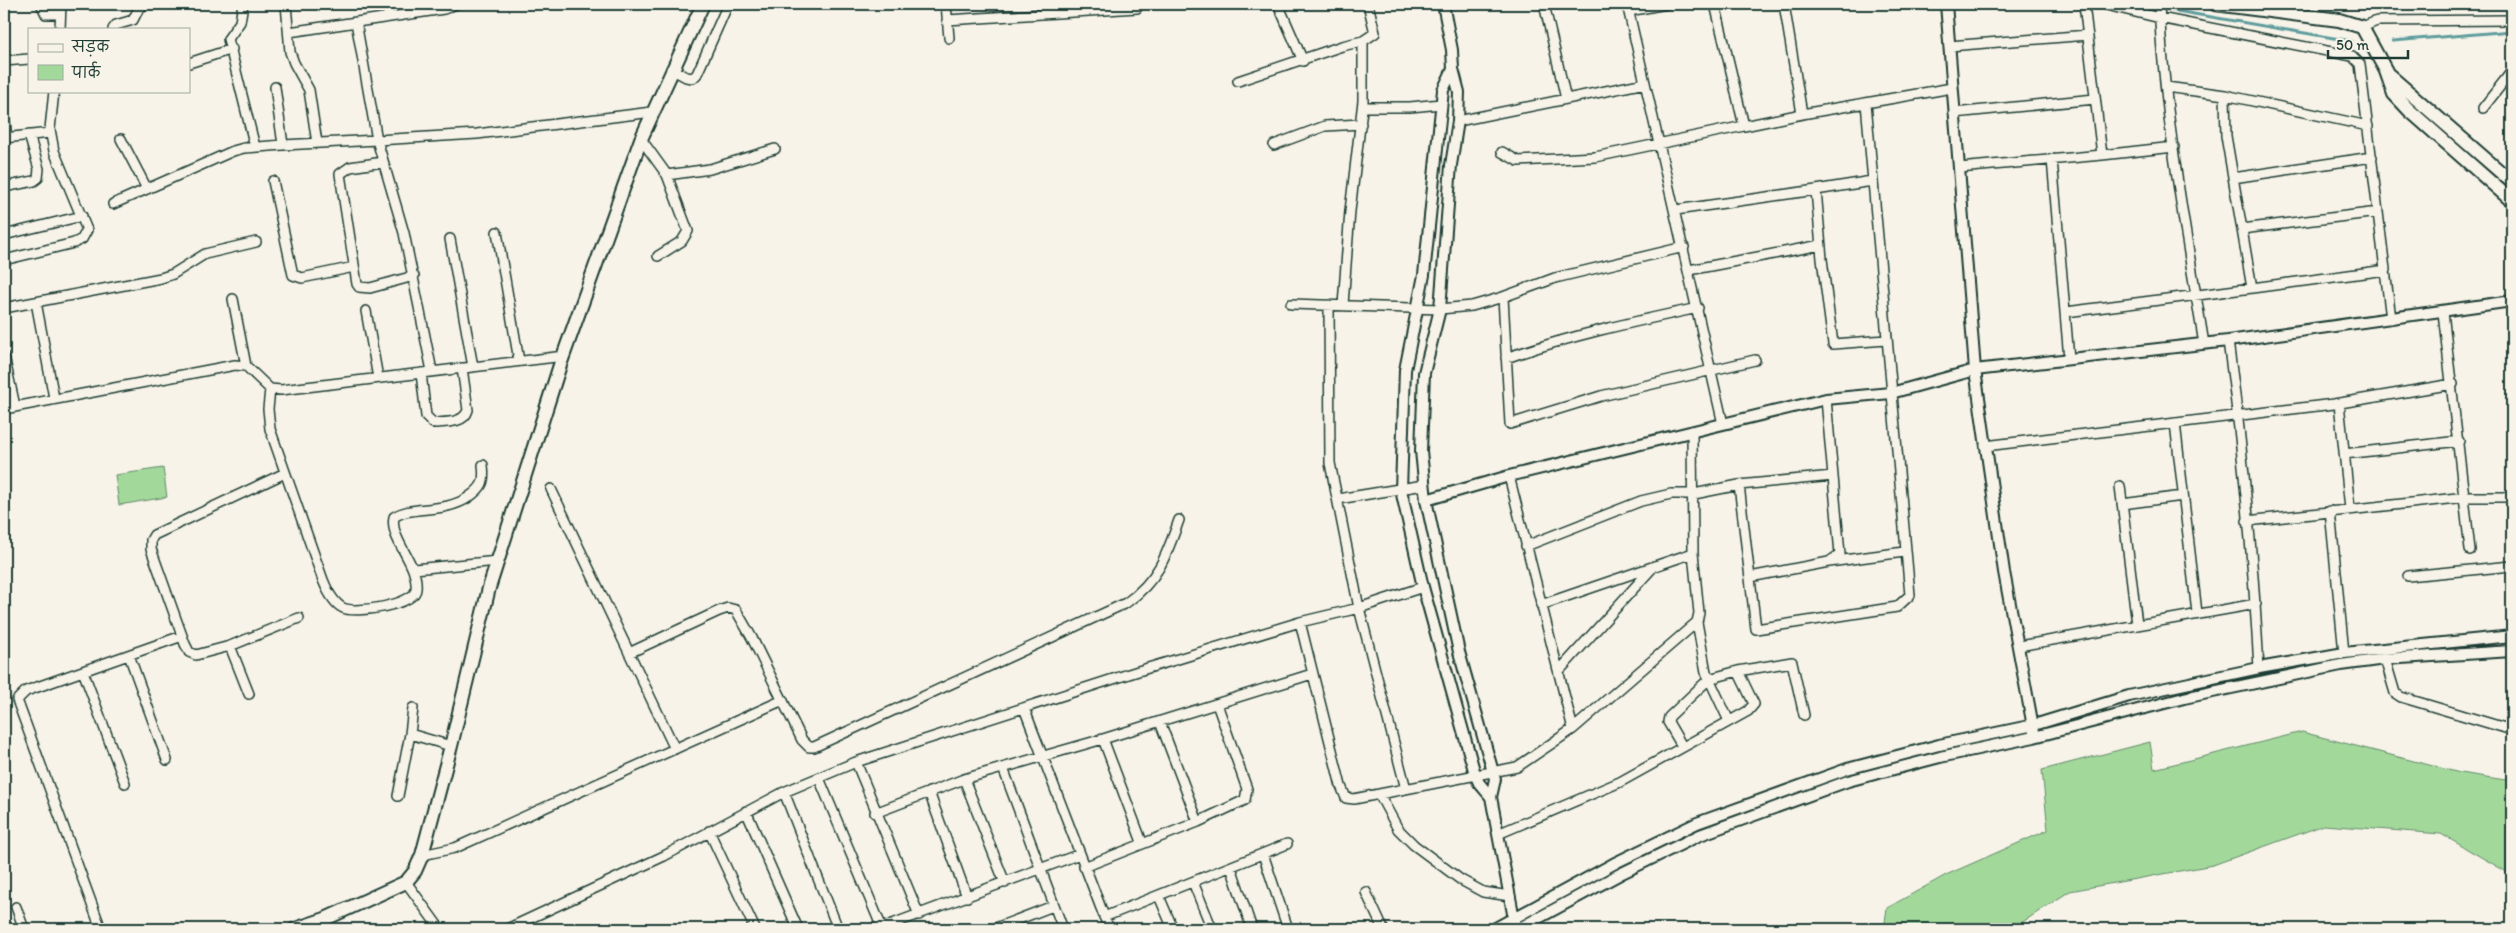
<svg xmlns="http://www.w3.org/2000/svg" width="2516" height="933" viewBox="0 0 2516 933" font-family="Itim,'Playpen Sans Deva',sans-serif">
<rect width="100%" height="100%" fill="#f7f3e8"/>
<filter id="ink" filterUnits="userSpaceOnUse"><feTurbulence type="fractalNoise" baseFrequency=".02" numOctaves="2"/><feDisplacementMap in="SourceGraphic" scale="10" xChannelSelector="R" yChannelSelector="G"/><feConvolveMatrix kernelMatrix="1 2 1 2 8 2 1 2 1" color-interpolation-filters="sRGB"/></filter>
<g filter="url(#ink)">
<!-- green -->
<path fill="#a3d89b" stroke="#618a68" d="M163,468l4,29 -48,8 -4,-30z
M2302,732l158,41 52,8v94l-71,-41 -117,-9 -111,40 -143,26 -58,38h-128l3,-21 59,-33 102,-45 -6,-60 108,-28 4,27z"/>
<g fill="none" stroke-linecap="round" stroke-linejoin="round">
<!-- stream -->
<path stroke="#5f9c9d" stroke-width="3" d="M2142,4l9,2
M2165,9l186,32
M2393,41l119,-10"/>
<defs>
<path id="minor" d="M41,4l5,10h14
M243,4l-3,18 -12,17 27,108
M286,4l4,48 4,11 15,27 8,53
M388,4v13
M946,4l3,34
M1278,4l25,57
M1544,4l22,95
M1627,4l96,420
M1784,4l18,110 150,-26
M2102,4l58,14 192,38 8,8 31,255
M2159,4c5,111 27,229 45,340
M1629,11l37,-7
M947,20l190,-12 -1,-4
M2362,27l15,-6 135,-1
M60,29l1,-25
M113,29l3,-4 17,-5 6,-12 7,-4
M289,32l155,-23 12,-5
M1949,46l139,-11
M4,61l25,-2
M189,63l43,-14
M671,69l15,8 7,1 4,-4 31,-70
M1238,81l104,-35 21,-5
M275,87l8,58 94,-5 -21,-118
M2225,95l143,31
M1363,107h47l31,-3
M2483,108l29,-37
M4,113l3,25
M1954,113l141,-14
M1458,121l187,-38
M1744,126l58,-12
M4,138l46,-5
M121,139l26,50
M641,139l26,36 21,56 -6,10 -24,15
M1274,145l51,-19 36,-2
M1502,152l16,9 77,-4 149,-31 -29,-122
M2102,155l72,-8
M2052,159l17,200
M383,162l-33,5 -10,7 17,110 2,3 11,1 44,-12
M1959,168l143,-13 -18,-151
M667,175l43,-6 65,-20
M2233,178l139,-21
M273,181l20,94 9,3 52,-11
M4,187l30,-6 4,-3 1,-9 -10,-34
M1816,190l56,-9
M113,204l120,-53 11,-3 39,-3
M1676,210l140,-20 6,69 11,85 53,-4
M2242,229l136,-17
M497,232l22,129
M4,235l78,-19
M450,239l23,128
M4,260l70,-17 8,-4 5,-9 -33,-79 -4,-22 4,-38
M1689,270l132,-25
M2252,288l134,-18
M1503,297l52,-19 129,-31
M233,299l13,67
M36,302l18,96
M1291,304l149,5 32,-3 31,-9 7,127 91,-28 154,-36
M1329,305l1,158 29,145 47,181
M1343,305l7,-94 13,-110v-60l12,-8 -7,-29
M4,308l157,-30 12,-4 32,-20 51,-12
M366,311l12,67
M2066,312l186,-24 -26,-152 -1,-41 -59,-8
M2443,312l27,238
M2228,341c15,109 25,218 31,327
M4,356l11,50
M1506,358c63,-22 126,-36 192,-50
M432,371l-28,-138 -27,-93 100,-6 175,-22
M421,373l5,43 7,7c12,-1 31,1 35,-13l-6,-42
M270,389l-2,20 2,20 53,151c4,10 10,23 20,28 12,6 72,-3 73,-19 3,-26 -27,-49 -22,-72 17,-12 50,-3 75,-20 14,-10 16,-15 14,-32
M2339,403l11,106
M4,409l231,-44 11,1 24,23 11,1 283,-34
M2175,423l22,190
M1985,446l349,-42 119,-20
M2344,454l115,-13
M285,473l-131,62 -3,5v9l34,95 4,8 7,3 34,-9 69,-28
M1509,476l64,253
M1739,485l94,-9
M2120,486l17,138
M551,489l124,260
M1338,499l86,-14
M2122,504l61,-8
M2330,511l14,142
M2247,521l219,-24h46
M1526,546l115,-45 30,-7h23l45,-9 17,144 141,-22 13,-12 -44,-492
M1829,562l75,-10
M414,569l84,-8
M2408,576l104,-10
M1750,577l79,-15 11,-8 -14,-155
M1541,605l152,-52
M1300,622l41,164 5,12 8,1 163,-32 56,-38 124,-107 2,-9 -6,-60 -1,-122
M1697,622l9,50 23,49
M230,646l19,48
M2019,646l237,-42
M629,653l90,-42 9,-3 8,2 16,28 50,102 7,7h5l312,-144c32,-23 40,-46 53,-83
M129,655l38,105
M2385,659l10,34 6,4 111,33
M83,671l42,112
M1559,671l95,-105
M1738,671l54,-9 12,53
M1024,708l85,221
M1160,722l38,100
M410,734l3,-26
M1103,739l39,103
M856,762l63,153
M1003,768l60,161
M819,778l63,150
M964,779l41,104
M784,792l54,137
M929,792l38,105
M1379,794l19,35 16,16 47,35 22,12 27,4
M398,796l12,-62 41,12
M746,811l52,118
M875,813l89,-34 139,-40 209,-65
M709,831l46,98
M1498,834l122,-52 128,-71 6,-7 -16,-33 -29,8 -40,38 -1,5 14,24
M1263,854l25,75
M422,855l33,-7 328,-148
M1084,867l114,-45 47,-22 2,-11 -30,-85
M1231,867l21,62
M406,882l34,47
M1193,882l19,47
M1366,892l17,37
M1159,896l14,33
M16,907l8,22
M1104,917l183,-73
M101,929l-84,-229 9,-9 156,-55
M507,929l157,-73 120,-64 72,-30 279,-90 165,-50 59,-14 64,-21
M879,929l201,-75
M993,929l60,-23"/>
<path id="tertiary" d="M1443,4l9,46 1,19 6,23 -1,29 -7,44 -11,144 -16,64 -3,78 5,49 33,152 36,127 -4,18 24,127
M1946,4l29,366 29,202 30,160
M1453,69l-10,21 -19,185 -19,95 -4,120 22,97 52,187 4,9 12,14
M1426,500l83,-24 317,-77 65,-6 84,-23 253,-29 284,-40
M1494,929l123,-67 80,-39 150,-54 92,-24 95,-20 95,-29 130,-28 85,-15 168,-17
M1518,929l102,-55 80,-39 148,-54 92,-24 94,-20 150,-39 157,-33 44,-6 127,-8"/>
<path id="secondary" d="M2215,4l124,16 23,7 24,44 8,23 15,16 103,91
M2389,75l123,107
M295,929l30,-10 81,-37 9,-11 7,-16 29,-109 38,-158 71,-223 81,-226 62,-135"/>
</defs>
<!-- minor casing -->
<use href="#minor" stroke="#1f3d34" stroke-width="12"/>
<!-- tertiary casing -->
<use href="#tertiary" stroke="#1f3d34" stroke-width="14"/>
<!-- secondary casing -->
<use href="#secondary" stroke="#1f3d34" stroke-width="16"/>
<!-- minor -->
<use href="#minor" stroke="#f7f3e8" stroke-width="9"/>
<!-- tertiary -->
<use href="#tertiary" stroke="#f7f3e8" stroke-width="10"/>
<!-- secondary -->
<use href="#secondary" stroke="#f7f3e8" stroke-width="12"/>
</g>
</g>
<!-- margin -->
<rect width="2516" height="933" fill="none" stroke="#f7f3e8" stroke-width="20"/>
<rect x="10" y="10" width="2496" height="913" fill="none" stroke="#1f3d34" stroke-width="2" filter="url(#ink)"/>
<!-- legend -->
<rect x="28" y="28" width="162" height="65" fill="#f7f3e8" stroke="#a1aaa0"/>
<rect x="38" y="44" width="25" height="8" fill="#f7f3e8" stroke="#a1aaa0"/>
<text x="72" y="52" font-size="15" fill="#1f3d34">सड़क</text>
<rect x="38" y="65" width="25" height="15" fill="#a3d89b" stroke="#a1aaa0"/>
<text x="72" y="78" font-size="15" fill="#1f3d34">पार्क</text>
<!-- scale -->
<path d="M2328 50v8h80v-8" fill="none" stroke="#1f3d34" stroke-width="2.5"/>
<text x="2336" y="50" font-size="15" fill="#1f3d34" stroke="#f7f3e8" stroke-width="4" paint-order="stroke">50 m</text>
</svg>
